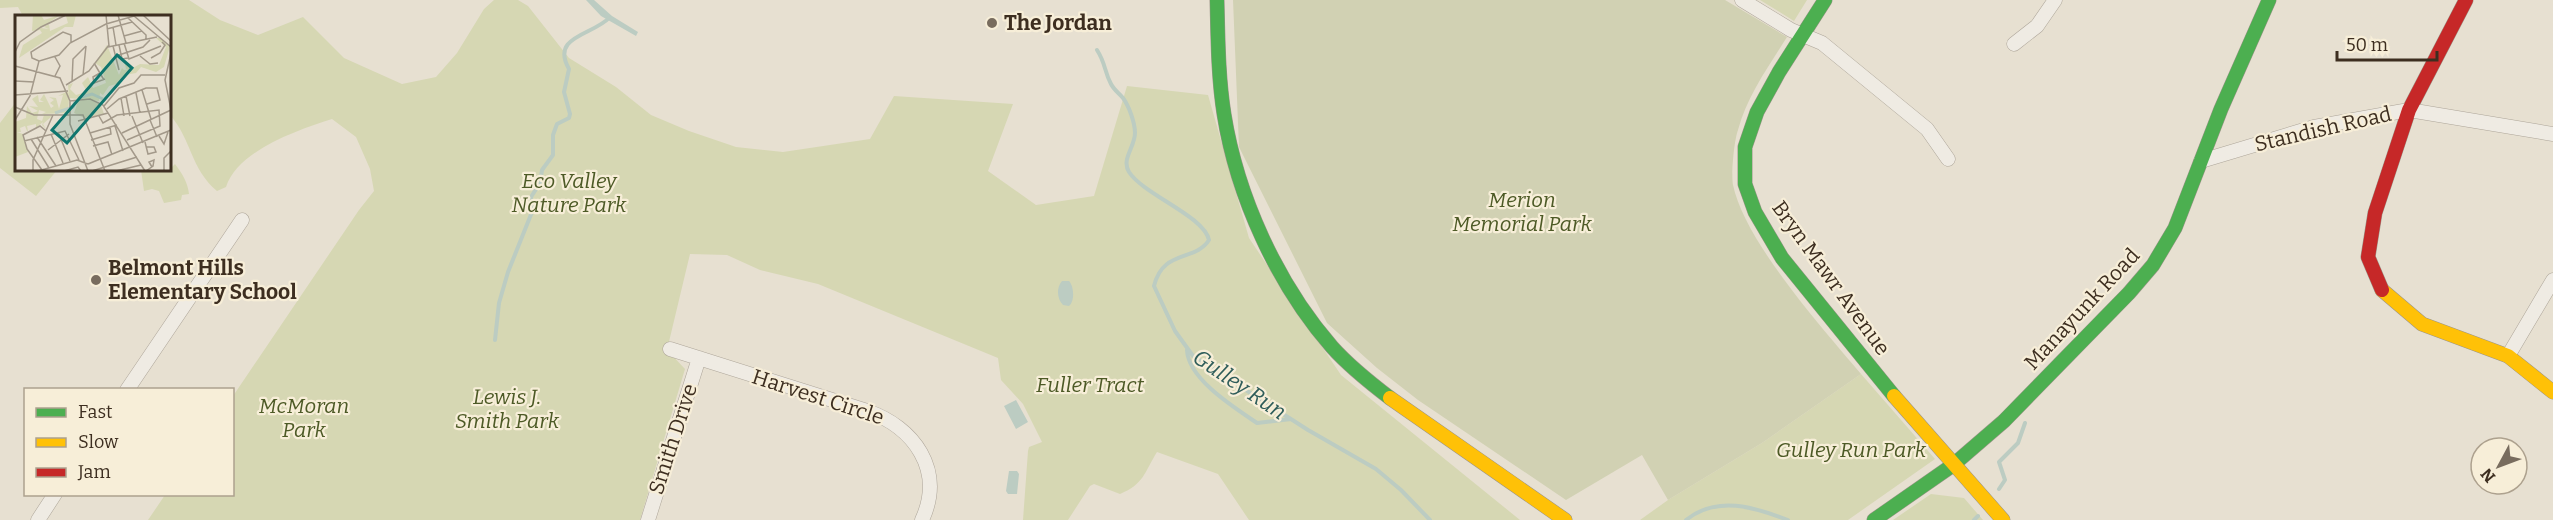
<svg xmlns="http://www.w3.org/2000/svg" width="2553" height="520" viewBox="0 0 2553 520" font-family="Bitter,serif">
<rect width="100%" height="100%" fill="#e7e0d1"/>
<!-- green -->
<path fill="#d6d7b3" d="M0,0h189l31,20 38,15 45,-18 41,41 58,26 34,-7 21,-24 27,-44 10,-9h24l10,6 41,52 47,29 35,28 38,16 47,16 47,5 87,-13 24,-43 119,8 -25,67 48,34 58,-9 33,-110 81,9 41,143 92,137 179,145h-271l-31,-46 -61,-22c-13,21 -13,32 -37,42l-26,-10 -4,2 -22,34h-45l5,-69 1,-4 13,-5 -19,-38 -22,-24 -3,-22 -180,-74 -58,-14 -33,-15 -37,-1 -23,96 18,19 -45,151h-492l17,-25 67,-1 1,-98 126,-186 15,-19 -4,-22 -14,-32 -24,-18c-34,11 -94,31 -106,68l-9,4c-27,-23 -25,-51 -47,-76v-99h-147l-5,-9 -18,1z
M1760,0h47l-13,21z
M16,102v68h41l-21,26 -36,-28v-45z
M175,164c7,9 13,19 14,30l-7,1 -1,5 -17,3 -5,-12 -7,-2 -8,2 -3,-21h29v-4l2,1z
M1861,374l74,85 -87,61h-208l28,-20 94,-57z
M1931,494l33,4 19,22h-90z"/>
<!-- cemetery -->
<path fill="#d1d1b3" d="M1233,0h492l62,37c-18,29 -40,59 -49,93 -4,11 -7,44 -5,55 12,57 90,144 128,189l-99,69 -94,57 -26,-45 -76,45 -148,-100 -41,-32 -50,-45 -88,-176z"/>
<!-- water -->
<path fill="#bcccc2" d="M586,0h8l18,16 26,16 -2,4 -35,-20z
M1062,281h7c5,5 6,20 0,25l-6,-1c-6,-6 -7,-17 -1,-24z
M1016,400l12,22 -12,7 -12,-23z
M1009,471h8l2,3 -2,20h-9l-2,-3z"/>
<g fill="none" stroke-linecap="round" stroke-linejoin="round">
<!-- stream -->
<path stroke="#bcccc2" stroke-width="4" d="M1097,50c9,14 7,21 14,34 3,6 8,9 12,14 6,8 12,25 12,35 0,14 -14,26 -6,39 15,23 75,44 80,68 -14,22 -46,9 -55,46l21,45 18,25 115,74 68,39 25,21 29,30
M495,340l4,-37 9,-31 24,-60 -1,-15 9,-14 2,-13 11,-15v-20l4,-11 12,-6 1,-4 -6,-22 5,-23c-19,-33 24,-34 40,-51
M1187,350c1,29 48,58 70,73l34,-4
M1999,489l6,-9 -6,-18 19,-19 7,-20
M1686,520c31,-25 68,-13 102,0
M1974,520l4,-4"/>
<defs>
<path id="street" d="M1742,0l49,30 31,13 105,86 21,30
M2014,44l23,-18 18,-26
M2201,161l113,-34 95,-17 144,24
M670,349l197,62c47,16 78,59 55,109
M2508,356l45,-76
M127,390l115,-170
M38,520l17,-26
M648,520l51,-162"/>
<path id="fast" d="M1217,0c1,38 1,76 7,114 13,82 53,170 108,233 17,19 37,35 58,51
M1825,0l-46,72 -22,40 -12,35v37l10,28 27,46 112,138
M1874,520l79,-55 51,-44 125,-128 24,-28 22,-37 46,-119 48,-109"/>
<path id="slow" d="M2382,290l40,34 86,32 45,36
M1894,396l109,124
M1390,398l175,122"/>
<path id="jam" d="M2382,290l-14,-33 7,-44 34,-103 57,-110"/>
</defs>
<!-- street casing -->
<use href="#street" stroke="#ada599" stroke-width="15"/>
<!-- fast casing -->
<use href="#fast" stroke="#9c958a" stroke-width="15"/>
<!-- slow casing -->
<use href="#slow" stroke="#9c958a" stroke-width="15"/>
<!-- jam casing -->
<use href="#jam" stroke="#9c958a" stroke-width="15"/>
<!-- street -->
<use href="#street" stroke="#efebe3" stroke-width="14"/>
<!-- fast -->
<use href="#fast" stroke="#4caf50" stroke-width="14"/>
<!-- slow -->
<use href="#slow" stroke="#ffc107" stroke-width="14"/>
<!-- jam -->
<use href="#jam" stroke="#c62828" stroke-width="14"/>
</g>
<!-- markers -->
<g fill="#786c5e" stroke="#f7eed8" stroke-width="2">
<circle cx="992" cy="23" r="6"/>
<circle cx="96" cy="280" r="6"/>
</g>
<g text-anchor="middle" stroke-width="4.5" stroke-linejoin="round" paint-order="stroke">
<!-- poi labels -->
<g font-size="21" font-weight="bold" fill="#3d2e20" stroke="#f7eed8" text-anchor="start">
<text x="1004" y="30">The Jordan</text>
<text x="108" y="275">Belmont Hills<tspan x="108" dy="24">Elementary School</tspan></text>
</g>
<!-- street labels -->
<g font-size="21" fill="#3d2e20" stroke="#f7eed8">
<text transform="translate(2323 129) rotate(-13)" y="7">Standish Road</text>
<text transform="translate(1831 278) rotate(54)" y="7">Bryn Mawr Avenue</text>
<text transform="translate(2082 309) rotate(-47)" y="7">Manayunk Road</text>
<text transform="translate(818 397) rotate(18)" y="7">Harvest Circle</text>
<text transform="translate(673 439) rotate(-72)" y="7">Smith Drive</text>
</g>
<!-- park labels -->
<g font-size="21" font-style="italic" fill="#4d5a26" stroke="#f7eed8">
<text x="569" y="188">Eco Valley<tspan x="569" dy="24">Nature Park</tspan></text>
<text x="1522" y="207">Merion<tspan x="1522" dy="24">Memorial Park</tspan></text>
<text x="1090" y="392">Fuller Tract</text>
<text x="507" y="404">Lewis J.<tspan x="507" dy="24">Smith Park</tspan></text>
<text x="304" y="413">McMoran<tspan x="304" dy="24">Park</tspan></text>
<text x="1851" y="457">Gulley Run Park</text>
</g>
<!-- water labels -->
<g font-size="22" font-style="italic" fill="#2f5d5a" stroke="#f7eed8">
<text transform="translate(1240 384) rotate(34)" y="8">Gulley Run</text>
</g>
</g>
<!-- overview -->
<g transform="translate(15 15)">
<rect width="156" height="156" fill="#e7e0d1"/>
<path d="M18,0h8l3,5 16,-5 -19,13 8,1 -5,-2 5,-3 1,7 18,-8 -2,-7 10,-1 -3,12h-8l-46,31 4,-13 19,-12 -2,-3 -8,1zM141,23h5l9,8 -6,21 -8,5 -15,-5 -5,6 -11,2 -5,8 -11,3 -6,9 -3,-2 -1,8 -30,-3 -1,15 -26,1 4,-2 -7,-2 -2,9 5,2 2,-6 8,1 -9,8 3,5 -4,-4 1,-3 -7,6v-4l-9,2 1,5h-1l-2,-5 -5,2 1,4h-4l6,2 5,18 -13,5v-35l11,-4 1,-12 5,7 6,-2 -9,-5 9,1 -6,-8 6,-4 1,7h5l-4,-2 4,-6 7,14 3,-2 -4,-3 4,-3 -5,-3 7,1 3,11 4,-14 -5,1 10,-5 1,5 -1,-11 5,-2 -3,6 6,6 13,-4v-6l-3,5 -4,-7 6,-6 5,11 13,-5 -5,-16 -6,-4 12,-18 12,30 3,-7 2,2 5,-1h-3l-1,-5 2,-2 4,7 9,-5 19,1 7,-18z" fill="#d6d7b3"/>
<path d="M74,84l12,6 3,9 -18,5 -12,-6 4,-12z" fill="#d1d1b3"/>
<path fill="none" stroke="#bcccc2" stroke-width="3" d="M63,83l14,-4 11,5M40,98l18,-6 2,-6"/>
<path fill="none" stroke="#a3998a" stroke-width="1.5" d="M91,0l3,31M103,0l8,28M128,0l28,26M113,3l18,17v5M98,12l3,18M92,14l25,-7M109,21l18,-5M109,28l5,16 32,-13M104,30l3,14 6,-1M98,31l6,24M93,32l49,-10M0,37l5,-10 21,-15 25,-12M156,38l-6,27 6,30M101,41l27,-9 7,-7M125,41l10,8 8,-1M40,42l5,9 -5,10M136,43l9,-5 5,-8 -3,-3M24,46l-7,-3 -1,-6 32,-20 8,3v8M79,48l10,17M0,51l45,12 10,23 20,-2 13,6 42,66M85,58l-7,4 1,6 11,-4M68,60l3,-29M0,66l19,1M57,67l1,-23 13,-13M51,70l23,-14 20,-26M127,75l9,29M121,78l4,20M0,80l53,-4M111,81l4,20M106,83l3,18M55,86v23l18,47M89,91l15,-18 15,-5 7,-8h24M0,92l19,8h49l22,56M92,94l12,-10 27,-11h11l3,12 -13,4M84,101l4,7 14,-8 42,-5 1,16 -33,14M117,101l11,27M0,105l15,-24 9,-35 20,-6 11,-12 36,-19 28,-8 37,31M135,105l7,17M63,106l30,-8M100,111l8,25M43,117l12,29M75,118l27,-8M107,118l49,-23M36,119l12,29M144,121l5,8 4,-12M22,122l19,29M16,124l18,29M76,125l20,-6 -1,-7M9,126l41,-10 14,29M130,127l3,12 8,-2 -2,-5h-8M78,131l15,-4 4,13M33,135l21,-16M73,149l83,-34M27,155l-15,-21 -4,-14 17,-9 6,5M18,156v-11l20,-45M23,156l39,-11 11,4M49,156l14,-4 3,4M77,156l45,-14M101,156l25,-6M131,156l7,-5 1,-6 -5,2 3,5M149,156v-13l7,-7"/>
<path fill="#0f766e" fill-opacity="0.15" stroke="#0f766e" stroke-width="3" d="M102,40l15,13 -65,75 -15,-13z"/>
<rect width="156" height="156" fill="none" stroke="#3d2e20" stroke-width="3"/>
</g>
<!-- legend -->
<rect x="24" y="388" width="210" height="108" fill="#f7eed8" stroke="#ada18e" stroke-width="1.5"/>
<rect x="36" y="408" width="30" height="9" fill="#4caf50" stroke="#ada18e" stroke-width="1.5"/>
<text x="78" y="418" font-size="18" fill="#3d2e20">Fast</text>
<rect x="36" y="438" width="30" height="9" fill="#ffc107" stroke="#ada18e" stroke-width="1.5"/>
<text x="78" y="448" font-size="18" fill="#3d2e20">Slow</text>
<rect x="36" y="468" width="30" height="9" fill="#c62828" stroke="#ada18e" stroke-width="1.5"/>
<text x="78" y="478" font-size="18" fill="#3d2e20">Jam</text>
<!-- north arrow -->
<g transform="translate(2499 466) rotate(229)"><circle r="28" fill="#f7eed8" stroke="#ada18e" stroke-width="1.5"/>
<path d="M0-4.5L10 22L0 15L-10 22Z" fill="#786c5e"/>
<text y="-9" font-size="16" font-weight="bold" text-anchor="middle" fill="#3d2e20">N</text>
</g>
<!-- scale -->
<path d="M2337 51v9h100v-9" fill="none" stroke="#3d2e20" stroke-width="3"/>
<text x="2346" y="51" font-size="18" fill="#3d2e20" stroke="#f7eed8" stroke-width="4.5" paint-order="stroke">50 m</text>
</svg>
